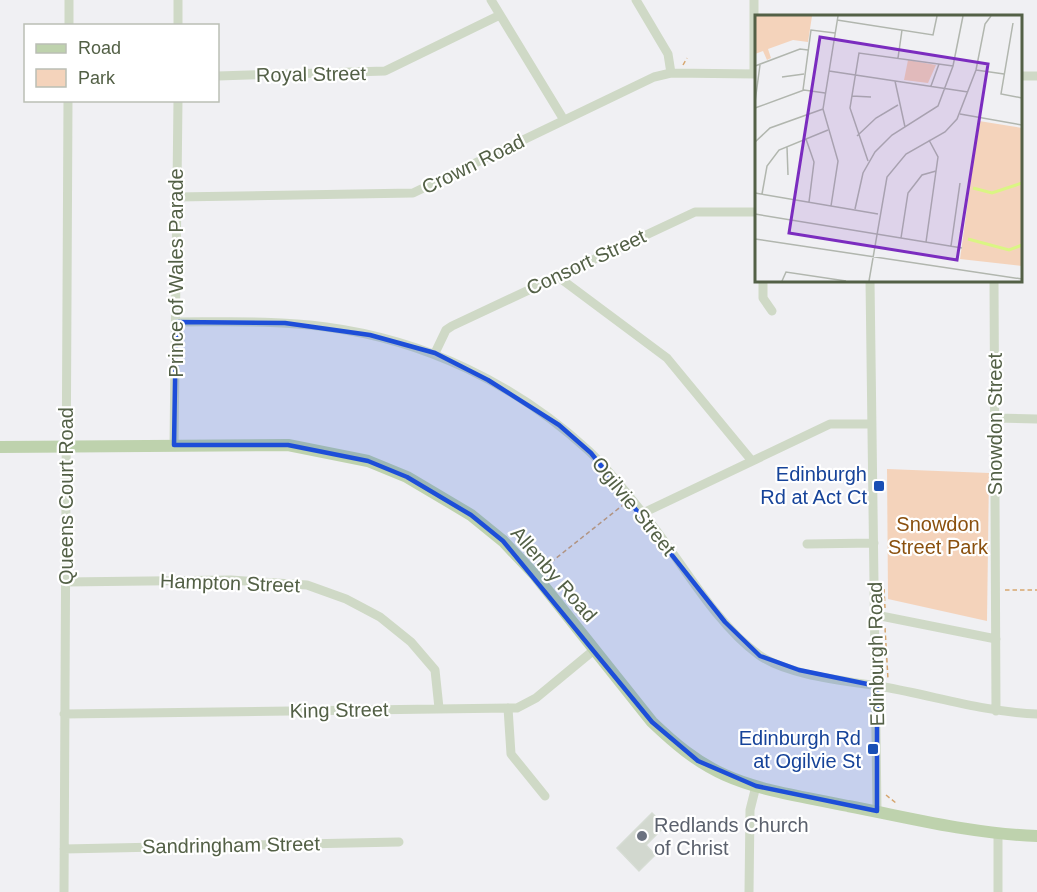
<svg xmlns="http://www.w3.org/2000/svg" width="1037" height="892" viewBox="0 0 1037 892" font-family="Arial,sans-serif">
<rect width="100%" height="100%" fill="#f0f0f3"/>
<!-- green -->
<path fill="#f4d3bb" d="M887,469l102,4 -2,148 -99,-22z"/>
<!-- building -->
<path fill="#d2d8cf" stroke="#d6dcd4" stroke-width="1.5" d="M652,813l13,13 -19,19 9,10 -16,16 -22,-23z"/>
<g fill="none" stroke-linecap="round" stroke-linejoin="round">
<!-- path -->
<path stroke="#d6a66f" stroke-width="1.5" stroke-dasharray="4.5 3" stroke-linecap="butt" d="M683,65l4,-7
M545,567l78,-62
M884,589l1,19
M1005,590h32
M885,628l3,51
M886,795l10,8"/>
<!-- minor -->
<path stroke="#cfd9c6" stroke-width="9" d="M178,0v26
M491,0l73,120
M636,0l32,54 3,19
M754,0v74
M69,26v-26
M218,76l167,-5 115,-56
M1020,76h17
M176,197l237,-4 241,-116 17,-4 85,1
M557,276l110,82 85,103
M763,280v18l9,13
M870,280l7,531
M994,280l2,431
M176,322c50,0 101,-2 150,5 99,13 190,57 263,124 20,19 36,40 53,61 36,43 71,110 117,143 29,21 90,26 125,32 51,9 101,25 153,27
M435,353l11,-23 6,-4 243,-114h61
M996,418l41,1
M174,445l4,-345
M643,513l187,-89h42
M807,544l67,-1
M65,582l166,-2 76,5 39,14 34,18 31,25 24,28 4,38
M876,615l120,24
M508,708l3,46 34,42
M64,714l453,-6 19,-10 58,-48
M64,849l335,-7
M64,892l4,-792
M749,892l1,-82 6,-24
M998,892v-58"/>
<!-- major -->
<path stroke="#bed2ad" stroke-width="12" d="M0,447l288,-2 80,16 39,16 64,38 32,26 32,34 117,147c22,21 44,40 73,53 38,17 82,22 123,31 63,12 125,28 189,30"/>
</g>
<!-- marked area -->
<path fill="#1d4ed8" fill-opacity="0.2" stroke="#1d4ed8" stroke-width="4.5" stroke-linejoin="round" d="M176,322l109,1 85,12 65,18 53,27 71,45 32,28 134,169 35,34 39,14 78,16v125l-121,-25 -58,-25 -46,-39 -149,-181 -32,-26 -64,-38 -39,-16 -80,-16h-114z"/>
<!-- markers -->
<g fill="#1a4fb4" stroke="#fff" stroke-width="2">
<rect x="873" y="480" width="12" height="12" rx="3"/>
<rect x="867" y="743" width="12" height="12" rx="3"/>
</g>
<circle fill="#6b7280" stroke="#fff" stroke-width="2" cx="642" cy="836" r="6"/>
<g text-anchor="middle" stroke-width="4.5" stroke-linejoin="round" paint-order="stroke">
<!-- street labels -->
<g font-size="20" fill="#536046" stroke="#fff">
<text transform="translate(311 74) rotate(-1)" y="7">Royal Street</text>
<text transform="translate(473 164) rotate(-26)" y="7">Crown Road</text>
<text transform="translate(586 262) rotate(-25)" y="7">Consort Street</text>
<text transform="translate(176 273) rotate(-90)" y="7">Prince of Wales Parade</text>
<text transform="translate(995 424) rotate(-90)" y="7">Snowdon Street</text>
<text transform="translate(66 496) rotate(-90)" y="7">Queens Court Road</text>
<text transform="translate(634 506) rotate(51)" y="7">Ogilvie Street</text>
<text transform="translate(554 574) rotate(49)" y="7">Allenby Road</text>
<text transform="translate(230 583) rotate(2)" y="7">Hampton Street</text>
<text transform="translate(876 654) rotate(-91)" y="7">Edinburgh Road</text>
<text transform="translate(339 710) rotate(-1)" y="7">King Street</text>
<text transform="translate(231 845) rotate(-1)" y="7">Sandringham Street</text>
</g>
<!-- transit labels -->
<g font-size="20" fill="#164399" stroke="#fff" text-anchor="end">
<text x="867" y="481">Edinburgh<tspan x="867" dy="23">Rd at Act Ct</tspan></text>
<text x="861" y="745">Edinburgh Rd<tspan x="861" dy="23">at Ogilvie St</tspan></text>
</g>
<!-- park labels -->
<g font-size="20" fill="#8a500e" stroke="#fff">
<text x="938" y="531">Snowdon<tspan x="938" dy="23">Street Park</tspan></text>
</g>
<!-- worship labels -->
<g font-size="20" fill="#5b616d" stroke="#fff" text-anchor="start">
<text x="654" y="832">Redlands Church<tspan x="654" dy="23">of Christ</tspan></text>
</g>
</g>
<!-- overview -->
<g transform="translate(755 15)">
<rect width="267" height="267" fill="#f0f0f3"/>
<path d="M0,1h57l-4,26 -15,-2 -25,9 3,9 -4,2 -4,-9 -8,3zM153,45l28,5 -8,18 -24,-3zM224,106l43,7v138l-62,-7z" fill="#f4d3bb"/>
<path fill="none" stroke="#daf584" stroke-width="3" d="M218,173l19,5 30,-10M213,224l41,11 13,-5"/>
<path fill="none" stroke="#b1b6ae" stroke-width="1.5" d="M82,5l96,15 4,-19M258,8l-12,71 21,4M143,43l4,-28M0,51l45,-17 8,1M221,55l28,4M74,56l139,21M27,62l22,-3M140,66l10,46M176,71l8,-22M48,75l8,-60 24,3M97,81l19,1M0,87l5,-37M0,93l49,-18 21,3M205,99l62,11M102,121l19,-18 22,-13M51,124l8,23 -5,40M0,127l15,-14 53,-19M32,132l1,28M113,146l-18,-53 9,-55 94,13M0,178l123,21M7,179l5,-28 12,-16 49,-20M76,191l7,-45 -15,-52 15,-93M100,194l8,-36 12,-21 17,-17 46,-29 15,-40 10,-50M0,199l207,34M146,223l7,-45 14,-18 14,-4M0,224l267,40M171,227l12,-85 -9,-17M196,231l9,-63M27,266l4,-9 60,9M114,266l18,-104 19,-23 39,-22 12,-13 19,-49 9,-46 6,-8"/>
<path fill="#7b2cbf" fill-opacity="0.15" stroke="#7b2cbf" stroke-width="3" d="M65,22l168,27 -31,196 -168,-27z"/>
<rect width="267" height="267" fill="none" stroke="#536046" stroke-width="3"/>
</g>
<!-- legend -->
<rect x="24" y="24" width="195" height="78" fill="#ffffff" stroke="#babfb5" stroke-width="1.5"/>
<rect x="36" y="44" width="30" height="9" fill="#bed2ad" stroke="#babfb5" stroke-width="1.5"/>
<text x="78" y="54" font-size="18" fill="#536046">Road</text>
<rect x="36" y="69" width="30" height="18" fill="#f4d3bb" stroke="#babfb5" stroke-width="1.5"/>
<text x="78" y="84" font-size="18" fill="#536046">Park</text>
</svg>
